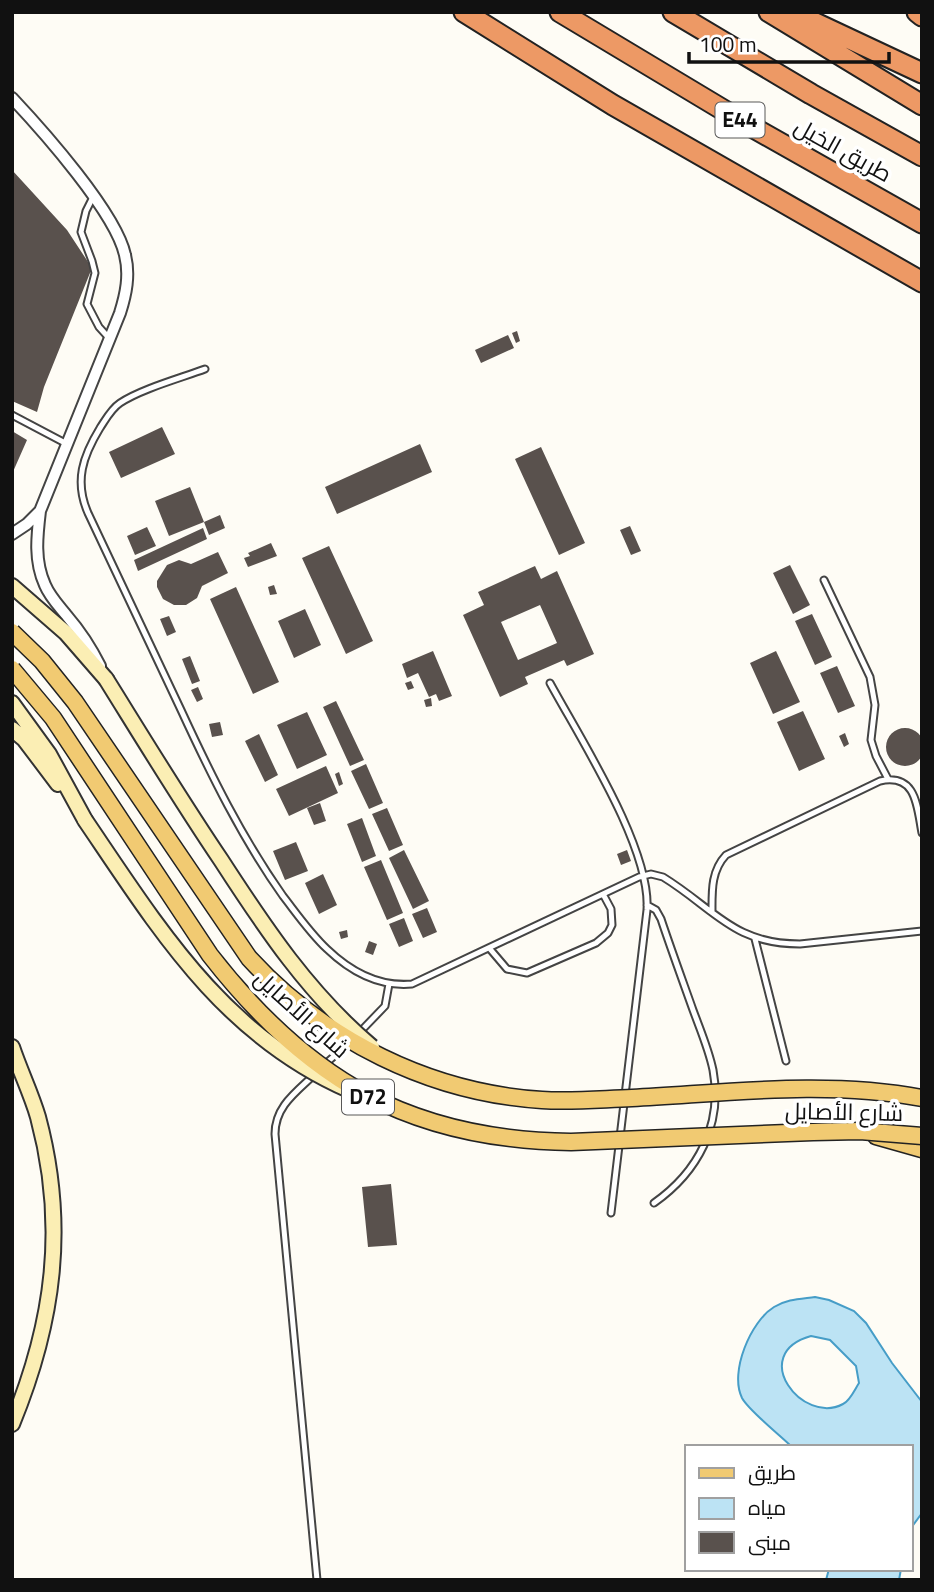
<svg xmlns="http://www.w3.org/2000/svg" width="934" height="1592" viewBox="0 0 934 1592" font-family="Georgia,Cairo,serif">
<rect width="100%" height="100%" fill="#fefcf5"/>
<!-- water -->
<path fill="#bce3f4" stroke="#469dc7" stroke-width="2" fill-rule="evenodd" d="M815,1297l14,3 25,11 12,12 26,40 30,39v111l-11,15v-81h-119c-12,-12 -43,-36 -50,-49 -13,-26 9,-77 32,-91 13,-8 26,-8 41,-10zM811,1336l19,4 26,26 3,17c-4,6 -9,18 -16,21 -40,22 -96,-50 -32,-68z
M829,1569h72l-2,11h-73z"/>
<!-- building -->
<path fill="#59514d" fill-rule="evenodd" d="M12,170l55,60 25,38 -48,119 -7,25 -25,-11z
M517,331l3,10 -4,2 -4,-10z
M508,335l6,13 -33,15 -6,-13z
M162,427l13,27 -54,24 -12,-26z
M12,431l15,9 -15,34z
M420,444l12,28 -95,42 -12,-27z
M541,447l44,96 -26,12 -44,-96z
M190,487l14,35 16,-7 5,13 -16,7 -5,-13 -35,14 -14,-35z
M630,526l11,25 -10,4 -11,-25z
M147,527l9,19 -21,9 -8,-19z
M203,528l4,11 -69,32 -4,-11z
M271,543l6,13 -29,11 -4,-9 6,-2 -2,-3z
M329,546l44,95 -27,13 -44,-96z
M218,552l10,21 -26,13 -5,12 -11,7h-12l-11,-6 -6,-12v-6l10,-16 12,-5 12,4z
M790,565l20,40 -17,9 -20,-41z
M535,566l6,13 16,-8 37,83 -27,12 -3,-6 -39,17 3,7 -28,13 -37,-82 21,-10 -6,-13zM540,605l17,38 -39,17 -17,-38z
M274,585l3,9 -7,1 -2,-8z
M236,587l43,95 -26,12 -43,-95z
M305,609l16,36 -27,13 -16,-37z
M812,614l20,43 -17,8 -20,-44z
M169,616l7,16 -9,4 -7,-17z
M433,651l19,45 -13,5 -3,-7 -7,3 -11,-24 -11,5 -5,-14z
M776,651l24,51 -27,12 -23,-51z
M190,656l10,25 -8,3 -10,-25z
M837,666l18,40 -17,7 -18,-40z
M411,681l3,7 -6,2 -3,-7z
M198,687l5,12 -6,3 -6,-12z
M431,698l1,8 -6,1 -2,-7z
M336,701l28,59 -14,6 -27,-59z
M803,711l22,48 -26,12 -22,-49z
M307,712l20,43 -30,14 -20,-44z
M220,722l3,13 -11,2 -3,-13z
M886 747a19 19 0 1 1 38 0a19 19 0 1 1-38 0Z
M845,733l4,11 -5,3 -5,-11z
M259,734l19,41 -13,7 -20,-41z
M366,764l17,39 -14,6 -18,-38z
M326,766l12,27 -49,23 -13,-27z
M339,772l4,12 -4,2 -4,-12z
M320,803l6,18 -12,4 -7,-17z
M387,808l16,37 -14,6 -17,-37z
M362,818l14,38 -14,6 -15,-38z
M296,842l12,29 -23,9 -12,-29z
M404,850l25,51 -16,8 -24,-51z
M627,850l4,11 -10,4 -4,-11z
M381,860l22,53 -16,7 -23,-53z
M323,874l14,31 -18,9 -14,-31z
M427,908l10,24 -14,6 -11,-24z
M404,918l9,23 -14,6 -10,-23z
M347,930l1,7 -7,2 -2,-7z
M369,941l8,3 -4,11 -8,-3z
M391,1184l6,61 -29,2 -6,-60z"/>
<g fill="none" stroke-linecap="round" stroke-linejoin="round">
<defs>
<path id="lane" d="M93,197l-7,14 -5,21 11,29 3,12 -8,31 12,23 10,11
M205,369c-24,9 -64,20 -85,34 -9,6 -14,16 -20,25 -17,28 -26,53 -12,85 31,66 62,132 93,197 30,65 61,128 102,186 14,18 27,37 44,53 24,23 52,38 85,35l227,-107 12,-3 12,3c52,32 70,67 137,67l122,-13
M12,415l55,29
M824,580l46,97 5,28 -4,35 5,16 12,23
M550,683c31,57 101,165 97,227l-36,303
M647,905l9,5 5,9c10,30 21,60 32,91 7,19 16,40 20,60 10,55 -15,102 -59,133
M712,912c0,-21 -1,-41 14,-57l154,-74c37,-8 37,26 42,52
M755,939l31,122
M490,949l17,20 20,4 69,-30 12,-10 4,-8 -1,-16 -8,-15
M359,1033l26,-27 4,-22
M323,1066l27,-24
M314,1075c-19,18 -39,32 -39,59l42,446"/>
<path id="street" d="M12,98c31,33 104,115 113,157 5,20 1,39 -5,58l-80,198c-3,25 -6,50 5,74 5,12 14,21 22,31 13,15 24,32 33,50
M12,534l15,-10 13,-13"/>
<path id="secondary" d="M12,586l54,47 40,46
M12,703l37,51 36,66
M12,729l12,10 34,45
M12,1047c8,24 19,46 26,70 29,108 16,205 -26,307"/>
<path id="primary" d="M876,1136l46,13"/>
<path id="highway" d="M464,12l149,93 309,177
M560,12l185,111 177,100
M673,12l138,82 111,62
M769,12l153,93
M792,12l130,61
M917,12l5,4"/>
</defs>
<!-- lane casing -->
<use href="#lane" stroke="#444" stroke-width="9"/>
<!-- street casing -->
<use href="#street" stroke="#444" stroke-width="14"/>
<!-- secondary casing -->
<use href="#secondary" stroke="#333" stroke-width="18"/>
<!-- primary casing -->
<use href="#primary" stroke="#222" stroke-width="19"/>
<!-- highway casing -->
<use href="#highway" stroke="#222" stroke-width="23"/>
<!-- lane -->
<use href="#lane" stroke="#fff" stroke-width="5"/>
<!-- street -->
<use href="#street" stroke="#fff" stroke-width="10"/>
<!-- secondary -->
<use href="#secondary" stroke="#fbeeb4" stroke-width="14"/>
<!-- primary -->
<use href="#primary" stroke="#f1ca72" stroke-width="16"/>
<!-- highway -->
<use href="#highway" stroke="#ed9965" stroke-width="19"/>
<defs>
<path id="secondary-bridge" d="M106,679c38,61 75,122 115,181 44,68 88,134 151,187
M85,820c74,109 138,215 264,270"/>
<path id="primary-bridge" d="M12,632l30,29 33,41 174,256c75,82 181,135 293,142 30,2 60,-1 90,-2 96,-5 194,-18 290,0
M12,669l41,49 157,237c98,126 201,185 361,187l242,-10 47,-1 62,5"/>
</defs>
<!-- secondary-bridge casing -->
<use href="#secondary-bridge" stroke="#333" stroke-width="18" stroke-linecap="butt"/>
<!-- primary-bridge casing -->
<use href="#primary-bridge" stroke="#222" stroke-width="19" stroke-linecap="butt"/>
<!-- secondary-bridge -->
<use href="#secondary-bridge" stroke="#fbeeb4" stroke-width="14"/>
<!-- primary-bridge -->
<use href="#primary-bridge" stroke="#f1ca72" stroke-width="16"/>
</g>
<g text-anchor="middle" stroke-width="7" stroke-linejoin="round" paint-order="stroke">
<!-- shield labels -->
<g fill="#fff" stroke="#585858" stroke-width="2">
<rect x="715.5" y="102.5" width="49" height="35" rx="5"/>
<rect x="342" y="1079.5" width="52" height="35" rx="5"/>
</g>
<g font-size="21" font-weight="bold" fill="#111">
<text x="740" y="127">E44</text>
<text x="368" y="1104">D72</text>
</g>
<!-- street labels -->
<g font-size="23" fill="#111" stroke="#fff">
<text transform="translate(843 150) rotate(29)" y="8">طريق الخيل</text>
<text transform="translate(302 1014) rotate(42)" y="8">شارع الأصايل</text>
<text transform="translate(844 1112) rotate(1)" y="8">شارع الأصايل</text>
</g>
</g>
<!-- border -->
<rect width="934" height="1592" fill="none" stroke="#111111" stroke-width="28"/>
<!-- legend -->
<rect x="685" y="1445" width="228" height="126" fill="#ffffff" stroke="#a0a0a0" stroke-width="2"/>
<rect x="699" y="1468" width="35" height="10" fill="#f1ca72" stroke="#a0a0a0" stroke-width="2"/>
<text x="748" y="1480" font-size="21" fill="#111111">طريق</text>
<rect x="699" y="1498" width="35" height="21" fill="#bce3f4" stroke="#a0a0a0" stroke-width="2"/>
<text x="748" y="1515" font-size="21" fill="#111111">مياه</text>
<rect x="699" y="1532" width="35" height="21" fill="#59514d" stroke="#a0a0a0" stroke-width="2"/>
<text x="748" y="1550" font-size="21" fill="#111111">مبنى</text>
<!-- scale -->
<path d="M689 52v10h200v-10" fill="none" stroke="#111111" stroke-width="3.5"/>
<text x="699" y="52" font-size="21" fill="#111111" stroke="#ffffff" stroke-width="5" paint-order="stroke">100 m</text>
</svg>
